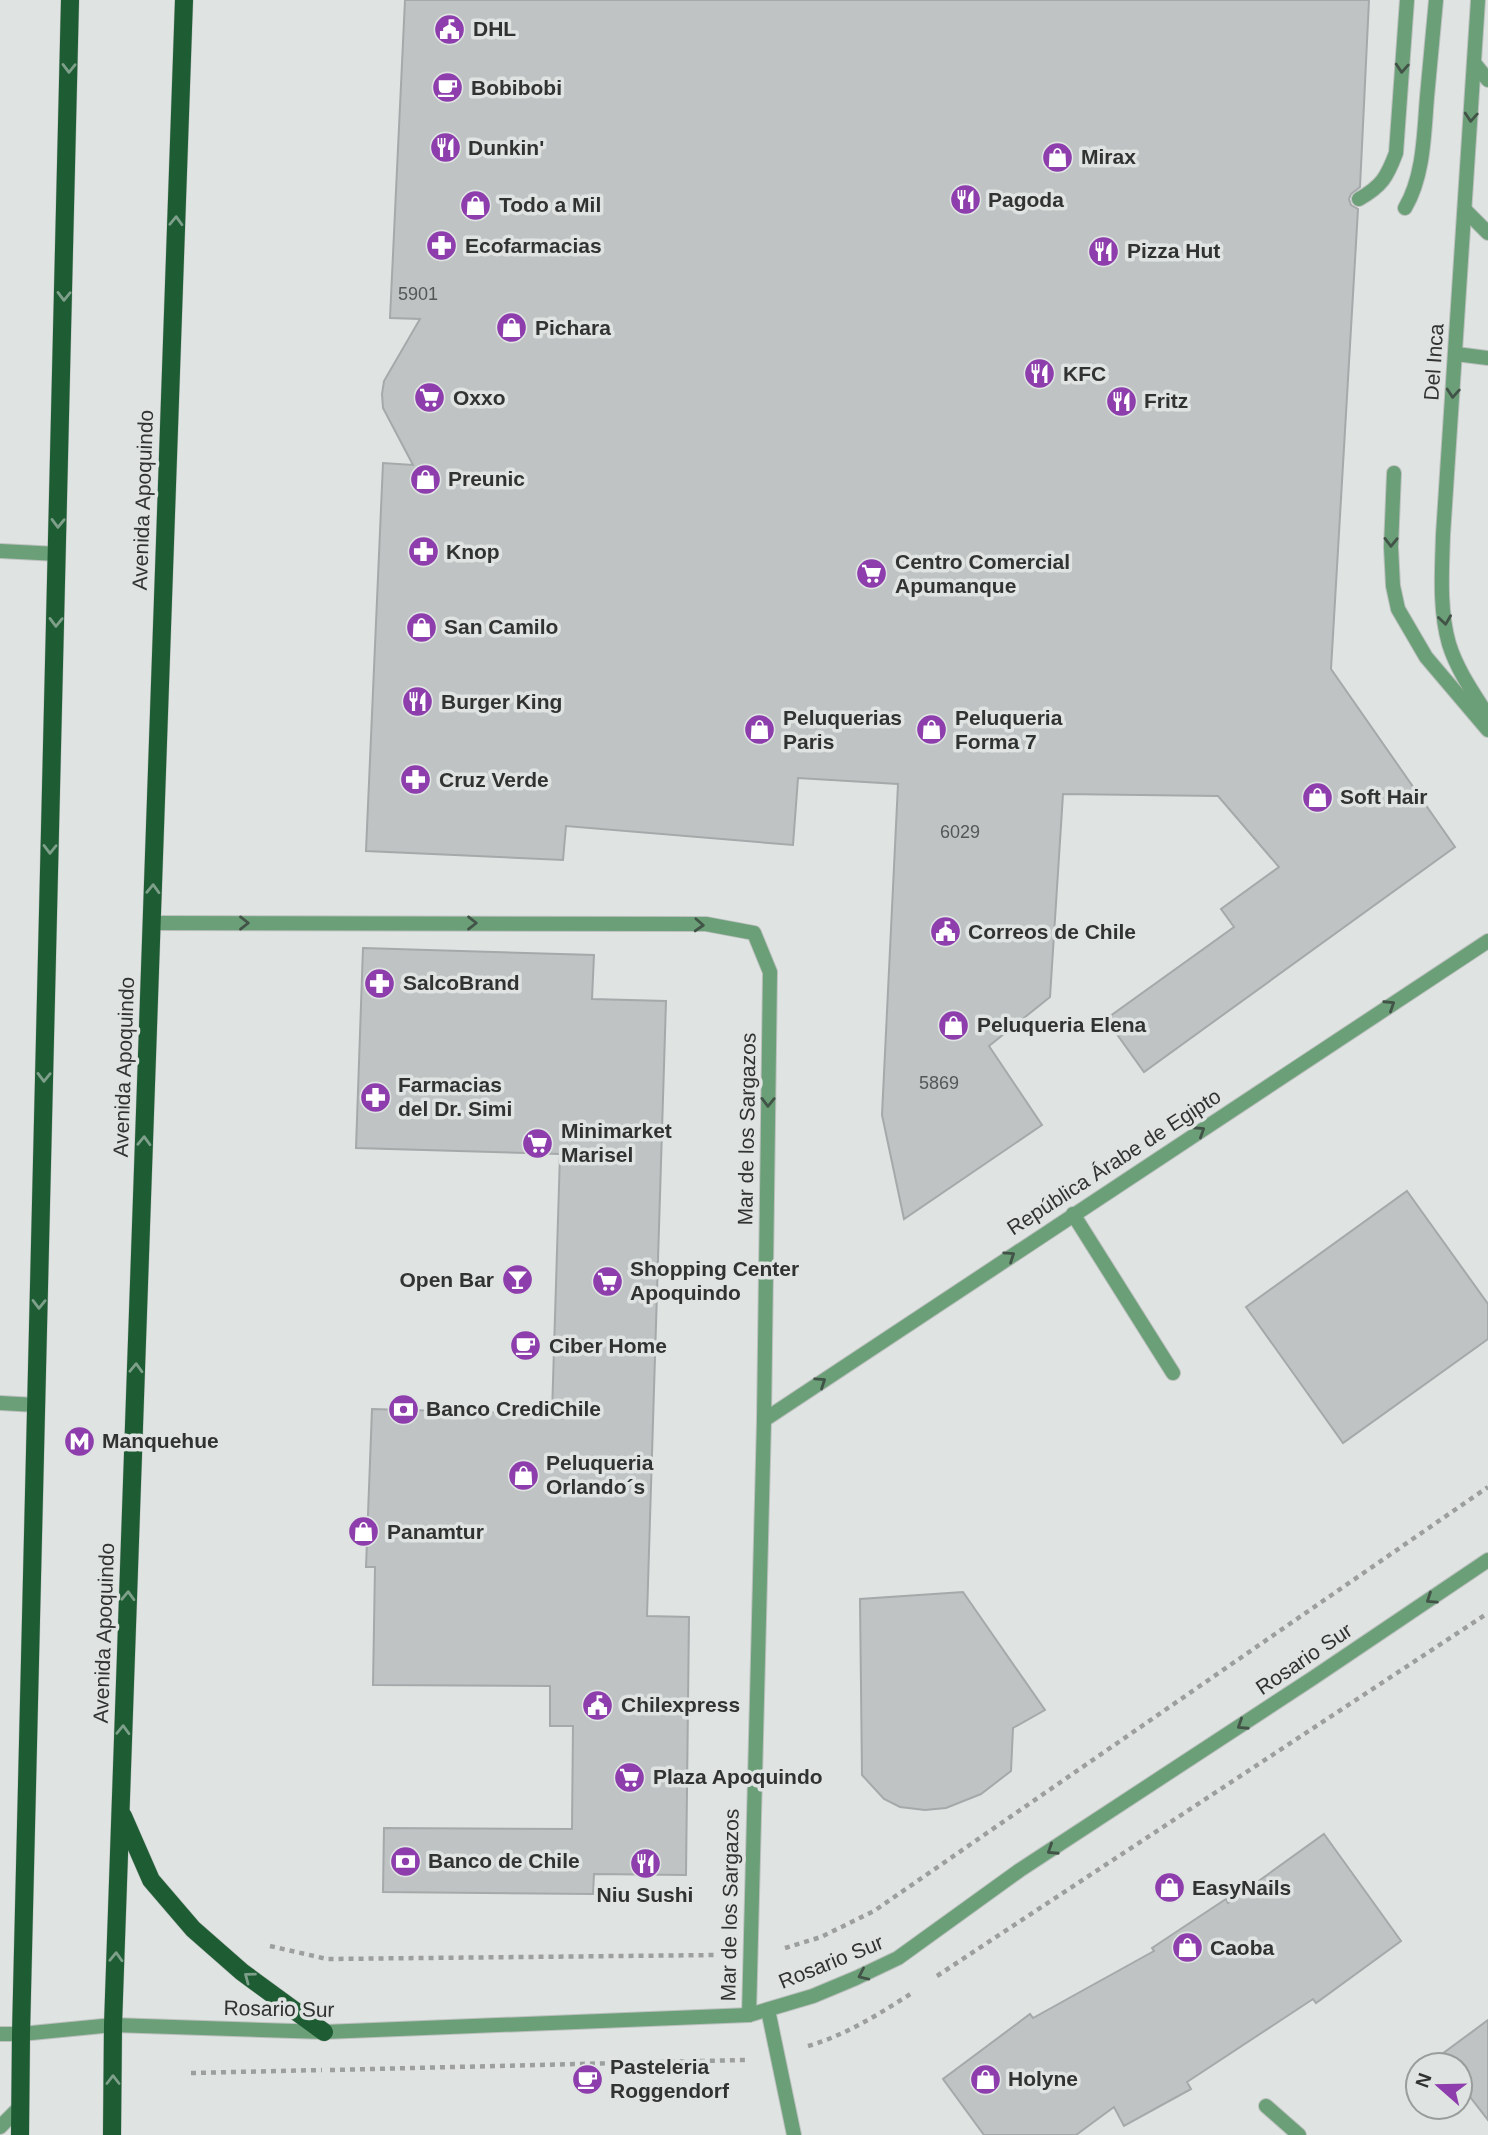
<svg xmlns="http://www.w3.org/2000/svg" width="1488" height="2135" viewBox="0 0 1488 2135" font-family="Arial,sans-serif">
<rect width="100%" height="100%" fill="#dfe3e2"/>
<!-- building -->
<path fill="#bfc3c4" stroke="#a5a9aa" stroke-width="2" d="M405,0h964l-9,187 -9,7 -2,5 2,6 7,4 -27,460 124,178 -311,225 -38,-53 128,-92 -13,-18 58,-42 -61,-71 -155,-2 -13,203 -61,49 53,79 -138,94 -22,-104 16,-331 -100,-6 -5,67 -227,-19 -3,34 -197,-9 17,-388 30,2 -30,-57 -1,-14 2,-13 36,-62 -30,-1z
M363,948l231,7 -2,44 74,2 -19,615 42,1 -3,258 -92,-1 -1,20 -210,-2 1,-64 188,1 1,-103h-23v-40l-177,-1 2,-118h-9l6,-158 180,5 8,-260 -204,-6z
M1407,1191l81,113v35l-145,104 -97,-136z
M963,1592l82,118 -32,18 -2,43 -30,23 -35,14 -21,2 -25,-3 -16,-8 -22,-24 -2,-176z
M1324,1834l77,107 -85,62 -3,-4 -126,83 4,7 -67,37 -10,-19 -38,28h-92l-41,-56 87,-65 3,4 121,-67 -2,-3 74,-49 2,4z
M1488,2020v100l-28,-36v-19h-15l-7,-8z"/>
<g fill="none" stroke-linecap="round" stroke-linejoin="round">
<defs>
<path id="service" d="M1475,64l13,16
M1359,199c23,-13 28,-22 37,-46l11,-153
M1405,208c19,-32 19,-75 22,-111 3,-32 6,-65 9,-97
M1465,210l23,23
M1456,354l32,4
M1394,473l-3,74 2,39 5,23 28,48 62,73
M152,923l554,1 48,9 16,39 -6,448
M1073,1214l100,159
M0,1403l36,2
M768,2010l26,125
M0,2127l20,-20"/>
<path id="minor" d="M0,551l58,3
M749,2015l15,-595 724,-479
M1266,2106l33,29"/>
<path id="tertiary" d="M1478,0l-35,535c-1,36 -4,74 6,109 8,26 25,50 39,72
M0,2034h21l92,-9 211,7 425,-17 64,-19 43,-18 42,-20 122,-88 293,-192 175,-118"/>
<path id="primary" d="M123,1816l28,64 42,49 49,43 82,60
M20,2135l1,-101 49,-2034
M112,2135l1,-110 71,-2025"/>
</defs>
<!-- service casing -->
<use href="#service" stroke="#bcc0bf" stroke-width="16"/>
<!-- minor casing -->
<use href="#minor" stroke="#bcc0bf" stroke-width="16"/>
<!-- tertiary casing -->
<use href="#tertiary" stroke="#bcc0bf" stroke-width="16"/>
<!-- primary casing -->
<use href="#primary" stroke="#bcc0bf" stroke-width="19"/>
<!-- path -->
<path stroke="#9c9f9e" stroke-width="4.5" stroke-dasharray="5 5" stroke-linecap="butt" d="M270,1946l57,13 391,-4
M785,1948l36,-11 53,-26 614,-424
M937,1976l551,-363
M808,2046c38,-11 71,-32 104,-53
M330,2070l415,-10
M191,2073l131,-3"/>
<!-- service -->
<use href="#service" stroke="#6a9f77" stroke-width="14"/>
<!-- minor -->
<use href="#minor" stroke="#6a9f77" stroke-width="14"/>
<!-- tertiary -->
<use href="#tertiary" stroke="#6a9f77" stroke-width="14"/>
<!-- primary -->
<use href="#primary" stroke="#1e5c33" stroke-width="18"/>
</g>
<!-- one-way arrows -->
<defs><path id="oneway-chevron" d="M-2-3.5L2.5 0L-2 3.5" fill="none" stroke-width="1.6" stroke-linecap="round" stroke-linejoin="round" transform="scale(1.75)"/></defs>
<g stroke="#7ea08a">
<use href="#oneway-chevron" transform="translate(69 68) rotate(91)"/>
<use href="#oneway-chevron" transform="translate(176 221) rotate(-88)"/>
<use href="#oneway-chevron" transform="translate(64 296) rotate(91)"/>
<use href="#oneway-chevron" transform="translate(58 523) rotate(91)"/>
<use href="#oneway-chevron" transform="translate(56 622) rotate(91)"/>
<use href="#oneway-chevron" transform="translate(50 849) rotate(91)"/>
<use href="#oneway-chevron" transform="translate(153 889) rotate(-88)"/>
<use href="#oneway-chevron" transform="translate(44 1077) rotate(91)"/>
<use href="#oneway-chevron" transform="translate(144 1141) rotate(-88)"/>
<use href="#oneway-chevron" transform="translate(39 1304) rotate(91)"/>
<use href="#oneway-chevron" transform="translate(136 1368) rotate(-88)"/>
<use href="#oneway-chevron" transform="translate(128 1596) rotate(-88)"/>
<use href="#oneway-chevron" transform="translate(123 1730) rotate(-88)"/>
<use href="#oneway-chevron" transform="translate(116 1957) rotate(-88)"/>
<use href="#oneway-chevron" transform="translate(249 1977) rotate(-143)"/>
<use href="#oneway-chevron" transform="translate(113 2080) rotate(-90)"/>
</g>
<g stroke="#425347">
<use href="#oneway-chevron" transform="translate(1402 68) rotate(94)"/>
<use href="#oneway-chevron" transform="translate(1471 117) rotate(94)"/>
<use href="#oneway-chevron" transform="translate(1453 393) rotate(94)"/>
<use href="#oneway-chevron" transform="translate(1391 542) rotate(91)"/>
<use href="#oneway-chevron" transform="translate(1445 620) rotate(82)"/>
<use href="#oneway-chevron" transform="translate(244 923)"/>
<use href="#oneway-chevron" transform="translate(472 923)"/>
<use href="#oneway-chevron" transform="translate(699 925) rotate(3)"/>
<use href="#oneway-chevron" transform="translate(1390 1005) rotate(-33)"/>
<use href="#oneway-chevron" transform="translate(768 1102) rotate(91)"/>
<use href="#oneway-chevron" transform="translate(1200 1131) rotate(-33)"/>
<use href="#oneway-chevron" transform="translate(1010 1256) rotate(-34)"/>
<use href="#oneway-chevron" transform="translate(821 1382) rotate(-34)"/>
<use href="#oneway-chevron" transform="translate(1431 1599) rotate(146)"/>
<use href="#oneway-chevron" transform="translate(1242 1725) rotate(147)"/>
<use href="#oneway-chevron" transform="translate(1052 1850) rotate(147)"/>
<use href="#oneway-chevron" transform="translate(863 1975) rotate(155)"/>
</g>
<!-- icons -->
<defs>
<symbol id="civic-disc" viewBox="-11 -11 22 22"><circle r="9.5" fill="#8d3dac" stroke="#dfe3e2"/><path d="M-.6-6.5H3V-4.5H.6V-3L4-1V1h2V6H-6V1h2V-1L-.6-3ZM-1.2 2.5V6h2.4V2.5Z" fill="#fff"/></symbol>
<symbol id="cafe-disc" viewBox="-11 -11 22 22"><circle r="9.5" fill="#8d3dac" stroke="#dfe3e2"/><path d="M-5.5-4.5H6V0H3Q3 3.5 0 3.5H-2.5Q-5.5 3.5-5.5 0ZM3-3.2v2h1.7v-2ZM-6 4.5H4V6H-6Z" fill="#fff"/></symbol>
<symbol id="restaurant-disc" viewBox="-11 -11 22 22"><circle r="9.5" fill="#8d3dac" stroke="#dfe3e2"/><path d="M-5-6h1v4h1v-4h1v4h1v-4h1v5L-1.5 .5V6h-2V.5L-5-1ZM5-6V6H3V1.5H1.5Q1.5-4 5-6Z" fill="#fff"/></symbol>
<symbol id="shop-disc" viewBox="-11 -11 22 22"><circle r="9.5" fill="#8d3dac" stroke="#dfe3e2"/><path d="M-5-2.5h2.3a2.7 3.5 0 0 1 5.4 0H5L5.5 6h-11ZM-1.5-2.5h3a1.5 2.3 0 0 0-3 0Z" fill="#fff"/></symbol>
<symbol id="pharmacy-disc" viewBox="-11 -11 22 22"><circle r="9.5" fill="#8d3dac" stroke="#dfe3e2"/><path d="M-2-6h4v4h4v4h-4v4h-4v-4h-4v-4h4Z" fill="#fff"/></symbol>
<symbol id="supermarket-disc" viewBox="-11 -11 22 22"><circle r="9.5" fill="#8d3dac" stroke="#dfe3e2"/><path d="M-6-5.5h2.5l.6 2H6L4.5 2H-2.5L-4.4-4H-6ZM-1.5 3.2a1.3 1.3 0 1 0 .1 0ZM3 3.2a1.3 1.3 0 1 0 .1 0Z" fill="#fff"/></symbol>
<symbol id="bar-disc" viewBox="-11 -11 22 22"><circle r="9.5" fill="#8d3dac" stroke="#dfe3e2"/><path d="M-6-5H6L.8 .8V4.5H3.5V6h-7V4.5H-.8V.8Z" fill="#fff"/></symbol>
<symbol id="bank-disc" viewBox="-11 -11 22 22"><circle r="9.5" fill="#8d3dac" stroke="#dfe3e2"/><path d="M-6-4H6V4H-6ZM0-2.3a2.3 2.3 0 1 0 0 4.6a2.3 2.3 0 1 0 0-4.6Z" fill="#fff"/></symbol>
<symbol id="metro-disc" viewBox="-11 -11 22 22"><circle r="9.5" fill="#8d3dac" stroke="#dfe3e2"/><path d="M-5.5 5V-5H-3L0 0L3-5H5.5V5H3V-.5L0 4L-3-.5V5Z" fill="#fff"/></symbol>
</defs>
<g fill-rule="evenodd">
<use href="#civic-disc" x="432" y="12" width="35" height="35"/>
<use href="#cafe-disc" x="430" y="70" width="35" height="35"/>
<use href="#restaurant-disc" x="428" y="130" width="35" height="35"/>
<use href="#shop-disc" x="1040" y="140" width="35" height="35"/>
<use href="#restaurant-disc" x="948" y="182" width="35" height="35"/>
<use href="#shop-disc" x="458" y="188" width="35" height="35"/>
<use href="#pharmacy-disc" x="424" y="228" width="35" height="35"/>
<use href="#restaurant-disc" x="1086" y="234" width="35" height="35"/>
<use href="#shop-disc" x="494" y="310" width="35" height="35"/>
<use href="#restaurant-disc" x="1022" y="356" width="35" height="35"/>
<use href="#supermarket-disc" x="412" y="380" width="35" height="35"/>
<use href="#restaurant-disc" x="1104" y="384" width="35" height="35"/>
<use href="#shop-disc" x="408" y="462" width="35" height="35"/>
<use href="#pharmacy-disc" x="406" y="534" width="35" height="35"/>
<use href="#supermarket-disc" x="854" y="556" width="35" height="35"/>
<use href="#shop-disc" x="404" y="610" width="35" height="35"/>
<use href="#restaurant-disc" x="400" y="684" width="35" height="35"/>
<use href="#shop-disc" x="742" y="712" width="35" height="35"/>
<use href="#shop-disc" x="914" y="712" width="35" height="35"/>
<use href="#pharmacy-disc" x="398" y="762" width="35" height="35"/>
<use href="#shop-disc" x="1300" y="780" width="35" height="35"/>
<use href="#civic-disc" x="928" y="914" width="35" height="35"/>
<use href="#pharmacy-disc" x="362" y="966" width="35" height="35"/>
<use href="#shop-disc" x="936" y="1008" width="35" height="35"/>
<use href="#pharmacy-disc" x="358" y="1080" width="35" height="35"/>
<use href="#supermarket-disc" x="520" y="1126" width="35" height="35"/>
<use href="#bar-disc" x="500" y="1262" width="35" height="35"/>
<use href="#supermarket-disc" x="590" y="1264" width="35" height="35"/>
<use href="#cafe-disc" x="508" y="1328" width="35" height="35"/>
<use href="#bank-disc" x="386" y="1392" width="35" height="35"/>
<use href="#metro-disc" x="62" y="1424" width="35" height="35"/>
<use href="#shop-disc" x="506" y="1458" width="35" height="35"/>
<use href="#shop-disc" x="346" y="1514" width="35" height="35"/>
<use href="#civic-disc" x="580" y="1688" width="35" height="35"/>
<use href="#supermarket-disc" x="612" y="1760" width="35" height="35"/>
<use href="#bank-disc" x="388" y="1844" width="35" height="35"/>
<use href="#restaurant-disc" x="628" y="1846" width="35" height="35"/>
<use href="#shop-disc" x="1152" y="1870" width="35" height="35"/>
<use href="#shop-disc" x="1170" y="1930" width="35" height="35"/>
<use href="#cafe-disc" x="570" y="2062" width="35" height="35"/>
<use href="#shop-disc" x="968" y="2062" width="35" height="35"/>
</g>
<g text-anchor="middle" stroke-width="7" stroke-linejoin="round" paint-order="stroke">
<!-- number labels -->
<g font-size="18" fill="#545756">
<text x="418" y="300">5901</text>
<text x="960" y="838">6029</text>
<text x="939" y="1089">5869</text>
</g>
<!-- poi labels -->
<g font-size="21" font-weight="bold" fill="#313332" stroke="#dfe3e2" text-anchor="start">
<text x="473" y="36">DHL</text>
<text x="471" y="95">Bobibobi</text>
<text x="468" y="155">Dunkin'</text>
<text x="1081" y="164">Mirax</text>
<text x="988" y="207">Pagoda</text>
<text x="499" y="212">Todo a Mil</text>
<text x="465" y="253">Ecofarmacias</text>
<text x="1127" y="258">Pizza Hut</text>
<text x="535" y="335">Pichara</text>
<text x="1063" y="381">KFC</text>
<text x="453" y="405">Oxxo</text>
<text x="1144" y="408">Fritz</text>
<text x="448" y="486">Preunic</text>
<text x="446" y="559">Knop</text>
<text x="895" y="569">Centro Comercial<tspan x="895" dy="24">Apumanque</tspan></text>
<text x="444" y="634">San Camilo</text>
<text x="441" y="709">Burger King</text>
<text x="783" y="725">Peluquerias<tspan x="783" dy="24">Paris</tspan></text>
<text x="955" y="725">Peluqueria<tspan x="955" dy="24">Forma 7</tspan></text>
<text x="439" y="787">Cruz Verde</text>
<text x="1340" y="804">Soft Hair</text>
<text x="968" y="939">Correos de Chile</text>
<text x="403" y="990">SalcoBrand</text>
<text x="977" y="1032">Peluqueria Elena</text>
<text x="398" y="1092">Farmacias<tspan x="398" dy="24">del Dr. Simi</tspan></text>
<text x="561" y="1138">Minimarket<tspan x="561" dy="24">Marisel</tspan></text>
<text x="630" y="1276">Shopping Center<tspan x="630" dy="24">Apoquindo</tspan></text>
<text x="494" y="1287" text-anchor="end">Open Bar</text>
<text x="549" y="1353">Ciber Home</text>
<text x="426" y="1416">Banco CrediChile</text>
<text x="102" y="1448">Manquehue</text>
<text x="546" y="1470">Peluqueria<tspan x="546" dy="24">Orlando´s</tspan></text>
<text x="387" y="1539">Panamtur</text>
<text x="621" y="1712">Chilexpress</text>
<text x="653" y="1784">Plaza Apoquindo</text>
<text x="428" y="1868">Banco de Chile</text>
<text x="1192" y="1895">EasyNails</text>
<text x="645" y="1902" text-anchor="middle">Niu Sushi</text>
<text x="1210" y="1955">Caoba</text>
<text x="610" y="2074">Pasteleria<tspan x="610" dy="24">Roggendorf</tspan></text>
<text x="1008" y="2086">Holyne</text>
</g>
<!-- street labels -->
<g font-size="21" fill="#313332" stroke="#dfe3e2">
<text transform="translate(1434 362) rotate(-86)" y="7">Del Inca</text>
<text transform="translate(143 500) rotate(-88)" y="7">Avenida Apoquindo</text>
<text transform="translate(124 1067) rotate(-88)" y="7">Avenida Apoquindo</text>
<text transform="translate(747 1129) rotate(-89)" y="7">Mar de los Sargazos</text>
<text transform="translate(1114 1162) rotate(-33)" y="7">República Árabe de Egipto</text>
<text transform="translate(104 1633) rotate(-88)" y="7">Avenida Apoquindo</text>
<text transform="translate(1304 1659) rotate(-34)" y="7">Rosario Sur</text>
<text transform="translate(730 1905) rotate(-89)" y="7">Mar de los Sargazos</text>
<text transform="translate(831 1962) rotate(-22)" y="7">Rosario Sur</text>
<text transform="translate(279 2009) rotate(1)" y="7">Rosario Sur</text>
</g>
</g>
<!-- north arrow -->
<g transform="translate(1439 2086) rotate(290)"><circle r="33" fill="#dfe3e2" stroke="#999d9c" stroke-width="2"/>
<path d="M0-5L12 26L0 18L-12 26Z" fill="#8d3dac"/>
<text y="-10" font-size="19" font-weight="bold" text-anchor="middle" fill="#313332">N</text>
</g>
</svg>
